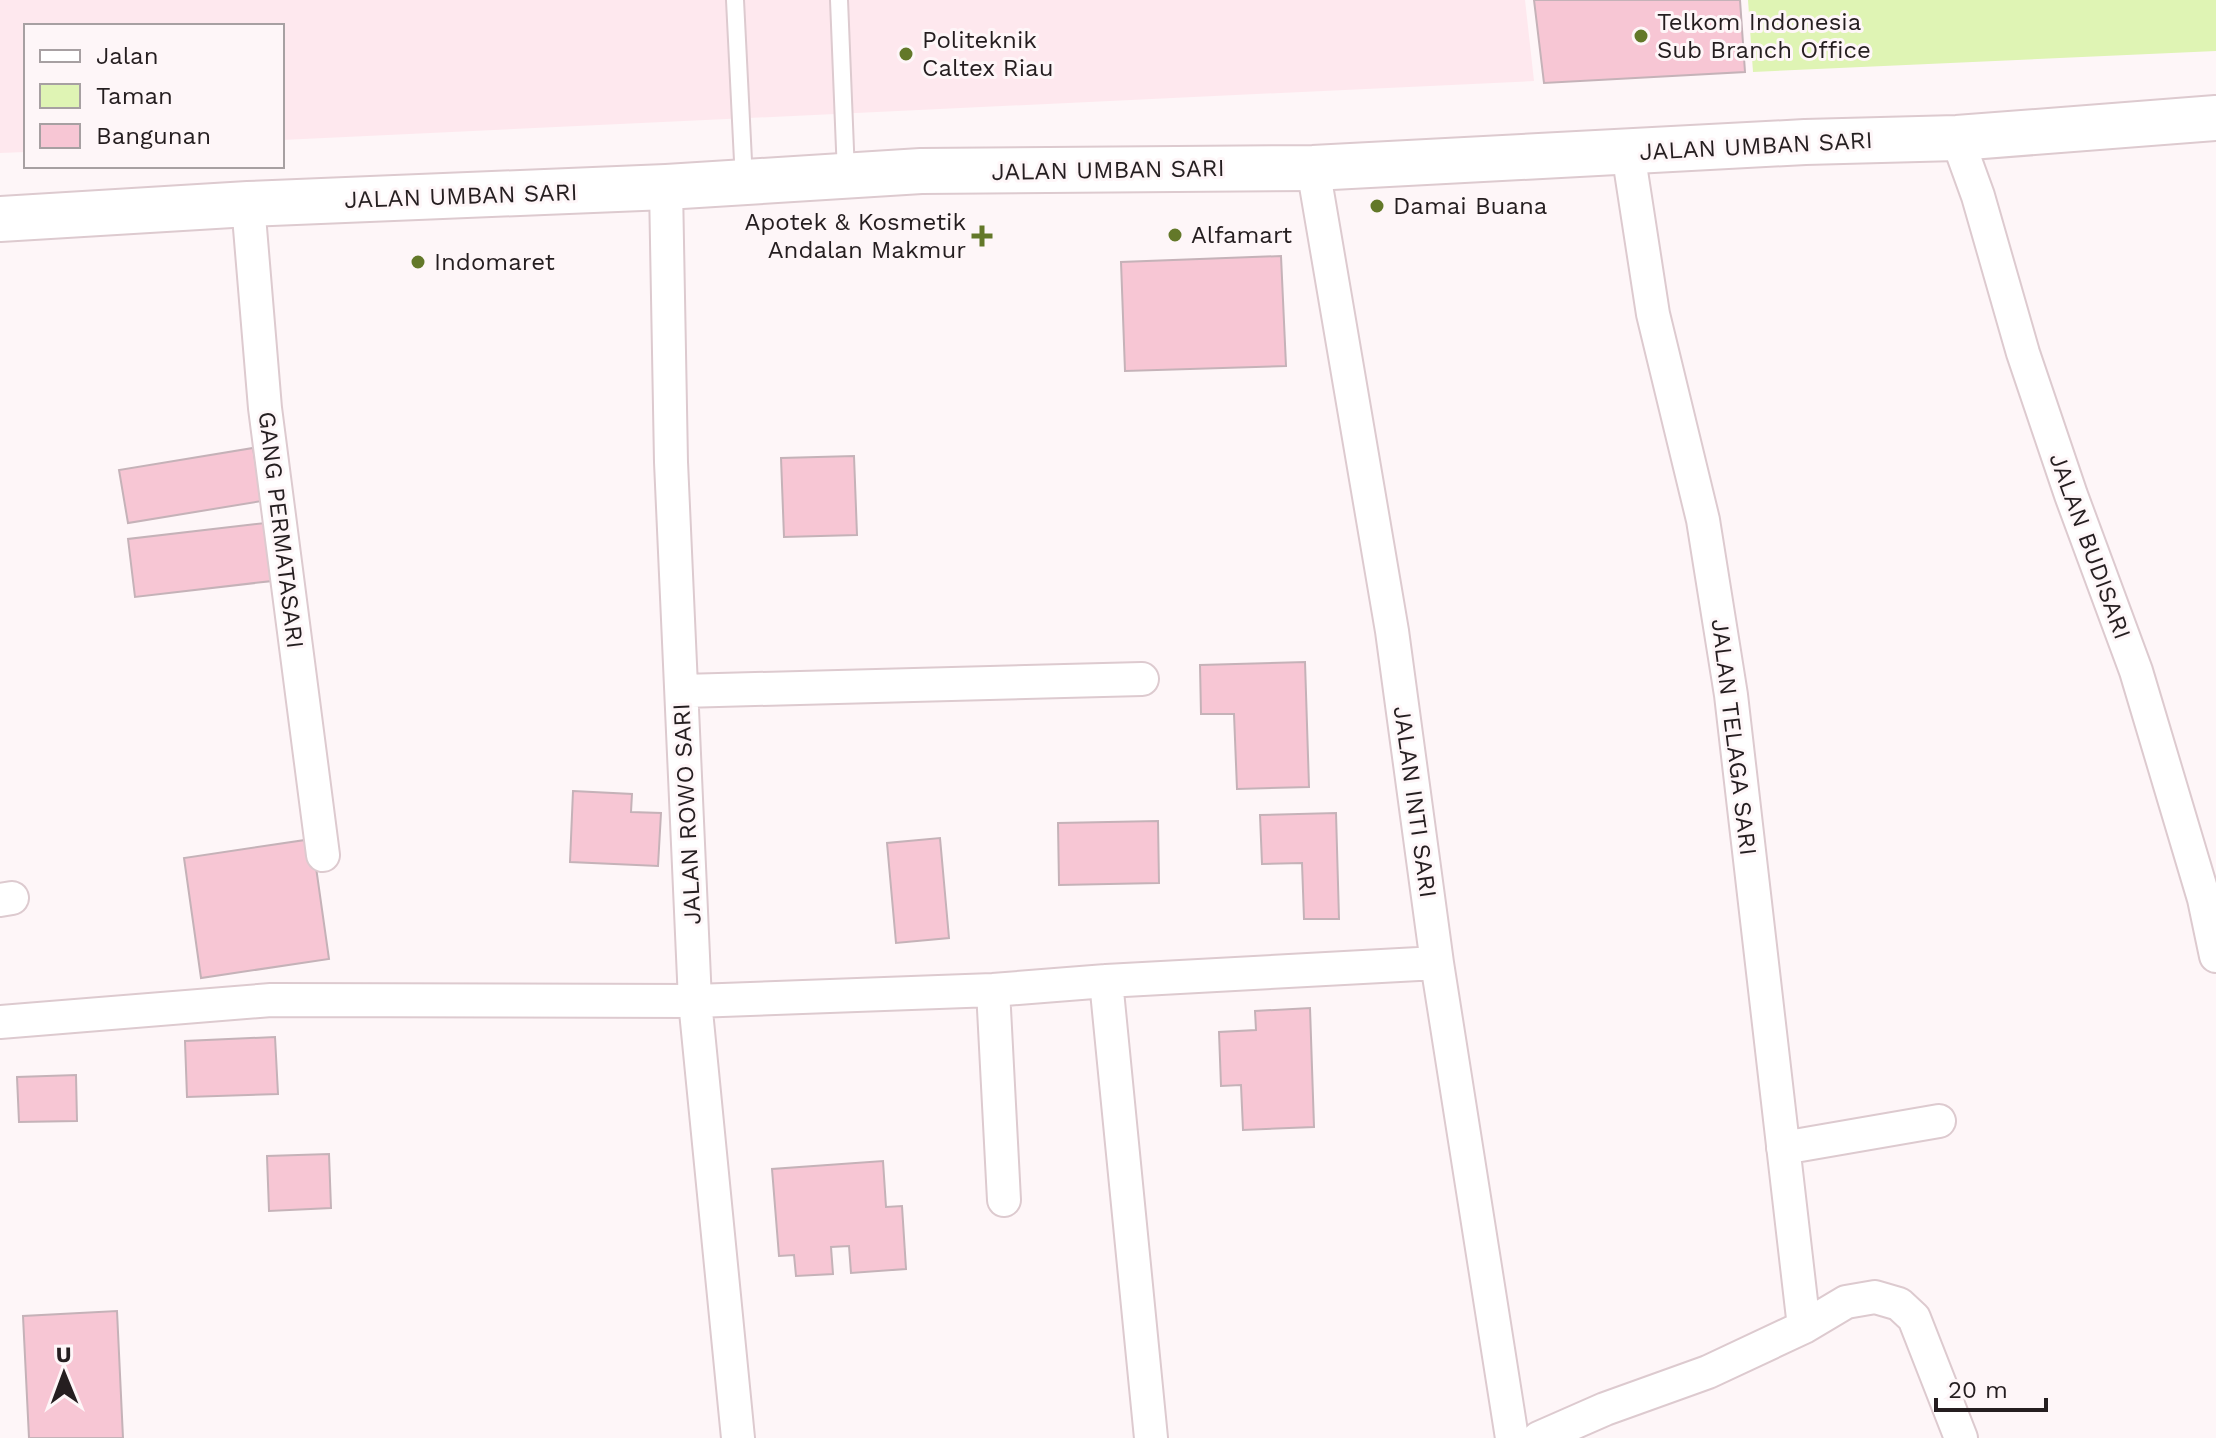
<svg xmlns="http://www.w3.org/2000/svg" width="2216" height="1438" viewBox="0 0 2216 1438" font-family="'Work Sans',sans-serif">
<rect width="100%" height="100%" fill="#fef6f8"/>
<!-- built -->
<path fill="#fee8ee" d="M0,0h1525l9,81 -1252,59v-114h-256v126l-26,1z"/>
<!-- green -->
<path fill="#dff4b4" d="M1748,0h468v51l-463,21z"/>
<!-- building -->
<path fill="#f7c6d4" stroke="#c5b2b8" stroke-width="2" d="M1534,0h206l5,72 -201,11z
M1281,256l5,110 -161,5 -4,-109z
M253,448l9,53 -134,22 -9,-53z
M854,456l3,79 -73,2 -3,-79z
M265,523l7,58 -137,16 -7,-58z
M1305,662l4,125 -72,2 -3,-75h-33l-1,-49z
M573,791l59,3 -1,18 30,1 -3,53 -88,-4z
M1336,813l3,106h-35l-2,-56 -40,1 -2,-49z
M1158,821l1,62 -100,2 -1,-62z
M940,838l9,100 -53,5 -9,-100z
M312,839l17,120 -128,19 -17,-120z
M1310,1008l4,119 -71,3 -2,-45 -20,1 -2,-54 37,-2 -1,-19z
M275,1037l3,57 -91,3 -2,-56z
M76,1075l1,46 -58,1 -2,-45z
M329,1154l2,54 -62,3 -2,-55z
M883,1161l3,46 16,-1 4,63 -55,4 -2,-27 -18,1 2,27 -37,2 -2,-21 -15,1 -7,-87z
M117,1311l6,127h-94l-6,-122z"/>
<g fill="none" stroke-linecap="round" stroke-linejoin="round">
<defs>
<path id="service" d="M735,0l9,181
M839,0l7,174"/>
<path id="minor" d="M1957,138l21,58 45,157 48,142 65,176 68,228 12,57
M1628,152l25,162 50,206 28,175 73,632
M1313,168l79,463 45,332 75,475
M666,187l5,275 24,539 43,437
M248,204l17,204 58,447
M682,691l460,-12
M0,900l12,-2
M1106,981l45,457
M993,990l11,210
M0,1022l271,-22 424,1 298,-11 113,-9 331,-18
M1783,1148l156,-27
M1539,1438l66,-29 103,-37 96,-45 42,-25 29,-5 24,7 15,14 47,120"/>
<path id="secondary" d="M0,219l248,-15 418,-17 255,-16 392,-3 492,-26 152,-4 259,-20"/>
</defs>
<!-- service casing -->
<use href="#service" stroke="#ddcacf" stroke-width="20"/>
<!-- minor casing -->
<use href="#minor" stroke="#ddcacf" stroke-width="36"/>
<!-- secondary casing -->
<use href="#secondary" stroke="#ddcacf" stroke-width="48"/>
<!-- service -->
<use href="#service" stroke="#fff" stroke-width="16"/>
<!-- minor -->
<use href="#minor" stroke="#fff" stroke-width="32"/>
<!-- secondary -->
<use href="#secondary" stroke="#fff" stroke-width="44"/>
</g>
<!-- markers -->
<g fill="#637829" stroke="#fef6f8" stroke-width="3">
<circle cx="1641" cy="36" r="8"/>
<circle cx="906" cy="54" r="8"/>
<circle cx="1377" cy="206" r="8"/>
<circle cx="1175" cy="235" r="8"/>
<path d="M978 224h8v8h8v8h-8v8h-8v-8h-8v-8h8z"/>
<circle cx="418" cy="262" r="8"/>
</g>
<g text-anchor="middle" stroke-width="6" stroke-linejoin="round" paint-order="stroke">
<!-- poi labels -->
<g font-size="24" fill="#251e20" stroke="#fef6f8" text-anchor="start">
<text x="1657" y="30">Telkom Indonesia<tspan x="1657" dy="28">Sub Branch Office</tspan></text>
<text x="922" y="48">Politeknik<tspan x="922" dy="28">Caltex Riau</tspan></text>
<text x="1393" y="214">Damai Buana</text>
<text x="966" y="230" text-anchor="end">Apotek &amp; Kosmetik<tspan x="966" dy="28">Andalan Makmur</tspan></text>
<text x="1191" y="243">Alfamart</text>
<text x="434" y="270">Indomaret</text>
</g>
<!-- street labels -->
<g font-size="24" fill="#251e20" stroke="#fef6f8">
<text transform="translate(1756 146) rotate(-3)" y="8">JALAN UMBAN SARI</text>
<text transform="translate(1108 170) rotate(-1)" y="8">JALAN UMBAN SARI</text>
<text transform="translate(461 196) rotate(-2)" y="8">JALAN UMBAN SARI</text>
<text transform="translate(281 530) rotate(83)" y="8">GANG PERMATASARI</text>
<text transform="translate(2090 546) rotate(70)" y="8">JALAN BUDISARI</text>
<text transform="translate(1734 737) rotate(83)" y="8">JALAN TELAGA SARI</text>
<text transform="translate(1415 802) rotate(82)" y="8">JALAN INTI SARI</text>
<text transform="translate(687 814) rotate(-93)" y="8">JALAN ROWO SARI</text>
</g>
</g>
<!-- legend -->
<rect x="24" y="24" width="260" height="144" fill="#fef6f8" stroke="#a7a0a2" stroke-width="2"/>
<rect x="40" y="50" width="40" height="12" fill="#ffffff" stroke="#a7a0a2" stroke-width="2"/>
<text x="96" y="64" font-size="24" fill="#251e20">Jalan</text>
<rect x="40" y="84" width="40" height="24" fill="#dff4b4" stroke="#a7a0a2" stroke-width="2"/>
<text x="96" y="104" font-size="24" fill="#251e20">Taman</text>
<rect x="40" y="124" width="40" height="24" fill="#f7c6d4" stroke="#a7a0a2" stroke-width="2"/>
<text x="96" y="144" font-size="24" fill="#251e20">Bangunan</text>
<!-- north arrow -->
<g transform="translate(64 1374) rotate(359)" stroke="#fef6f8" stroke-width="6" paint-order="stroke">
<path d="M0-6L14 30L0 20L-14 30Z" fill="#251e20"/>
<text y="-12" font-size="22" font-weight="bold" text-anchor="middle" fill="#251e20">U</text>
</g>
<!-- scale -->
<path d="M1936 1398v12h110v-12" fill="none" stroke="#251e20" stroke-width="4"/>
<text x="1948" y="1398" font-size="24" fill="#251e20" stroke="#fef6f8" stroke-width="6" paint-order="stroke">20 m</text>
</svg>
